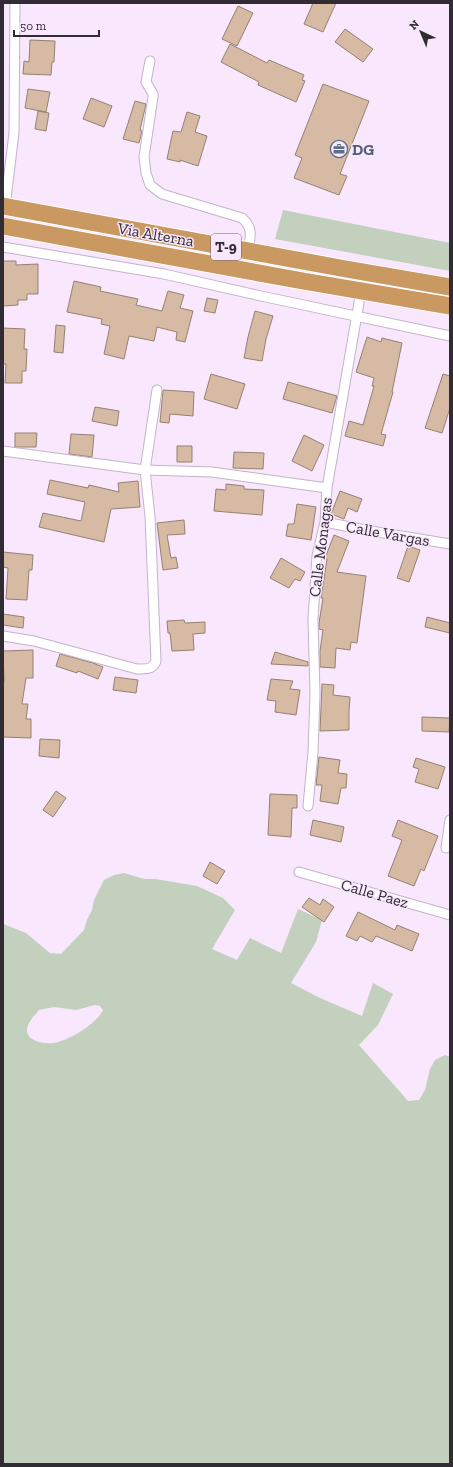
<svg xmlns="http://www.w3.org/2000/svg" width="453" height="1467" viewBox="0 0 453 1467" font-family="'Zilla Slab',serif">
<rect width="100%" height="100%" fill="#f8e7fd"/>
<!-- green -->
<path fill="#c3d0be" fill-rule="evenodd" d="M283,210l167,33v28l-175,-32z
M124,873l20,6h11l42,7 26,12 12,12 -23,39 25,11 13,-22 31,15 17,-44 24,11 -6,22 -25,41 29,15 42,18 11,-33 20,11 -15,31 -19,20 49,56 11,-1 6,-10 5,-21 5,-9 10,-5 5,2v407h-447v-540l23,9 24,20 11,1 23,-24 3,-10 5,-10 2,-10 10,-20 10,-5zM95,1005l5,1 3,4c-7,14 -33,30 -49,33 -8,1 -28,-1 -27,-14 1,-7 7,-13 12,-19l15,-3 22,3z"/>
<!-- building -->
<path fill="#d6baa4" stroke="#968171" d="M313,3h23l-13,29 -19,-8z
M238,6l15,7 -16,33 -15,-7z
M345,29l28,20 -10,13 -28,-20z
M30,40l25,1 -1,21h-2l-1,13 -28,-1 1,-13 5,1z
M230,44l37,19 2,-3 35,15 -2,5 3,1 -9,21 -38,-17 1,-3 -38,-20z
M323,84l46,17 -29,73 7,2 -8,19 -45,-17 8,-20 -7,-3z
M28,89l22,3 -4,20 -21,-4z
M91,98l21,8 -8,21 -21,-8z
M135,101l11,3 -6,26 2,1 -3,12 -16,-4z
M38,111l11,2 -3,18 -11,-2z
M187,112l13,4 -5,16 12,4 -9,30 -18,-6v2l-13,-3 6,-28 8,1z
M3,261h13v4l22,-1v30h-11v6h-9v5l-15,1z
M74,281l27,6 -1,4 38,8 -2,6 26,6 6,-20 16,4 -4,13 13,3 -8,31 -9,-2 1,-8 -20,-5 -3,14 -25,-5 -5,23 -20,-5 6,-28 -9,-2 1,-5 -35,-7z
M207,298l11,2 -3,13 -11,-2z
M255,311l18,5 -7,23 -4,22 -18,-3 4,-21z
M56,325l9,1 -2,27 -9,-1z
M3,328l22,1 -1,20h3l-1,22h-4v12h-17l1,-19h-3z
M367,337l14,5 1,-4 20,5 -10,49h1l-12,42 5,1 -3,11 -38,-10 4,-15 14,4 11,-39h-2l2,-8 -18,-6z
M211,374l34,10 -8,25 -33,-10z
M443,374l7,2v32l-8,25 -17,-5z
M288,382l49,14 -5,17 -49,-14z
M163,390l31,2 -1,24 -23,-2 -1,9 -9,-1z
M95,407l24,4 -2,15 -25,-5z
M15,433h22l-1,14h-21z
M71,434l23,1 -2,22 -23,-3z
M304,435l20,10 -12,26 -20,-10z
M177,446h15v16h-15z
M234,452l30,1 -1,16 -30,-1z
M50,480l38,8 1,-3 30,7 -1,-9 20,-2 2,26 -29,2 -7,33 -65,-15 4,-14 38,8 4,-19 -38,-8z
M226,484l18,2v3l20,1 -2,25 -48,-4 2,-22 10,1z
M340,491l22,8 -5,13 -9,-4 -4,11 -13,-5z
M297,504l19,3 -5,33 -25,-4 2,-12h6z
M184,520l1,14 -18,1 4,23 5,-1 2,11 -15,2 -6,-47z
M334,535l15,6 -12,31 29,4 -9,67 -6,-1 -1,8 -14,-2 -1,20 -15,-1v-16l3,-21 -4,-1v-6l4,-25h-2l6,-39 -2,-1z
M408,546l12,4 -11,32 -12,-4z
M3,552l30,3 -1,15h-3l-2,30 -21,-1 2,-31 -5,-1z
M281,558l24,14 -5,9 -5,-2 -6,9 -19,-10z
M3,614l21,3 -1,11 -20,-3z
M427,617l23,6v10l-25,-6z
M184,620l1,3 20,-1v11l-12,1 1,16 -22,1 -2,-18h-2l-1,-12z
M33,650v28h-7l-4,26h6l-2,15h5v19l-28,-1v-49l1,-8 -1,-29z
M275,652l33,10v4l-37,-2z
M60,654l33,9 10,4 -5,12 -20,-8 -1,2 -21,-7z
M115,677l23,3 -2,13 -23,-3z
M271,679l22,2 -3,8 10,1 -4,25 -21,-3 1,-11 -9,-1z
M322,684l12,1 -1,10 17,2 -1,14v19l-29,1z
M422,717l28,1 -1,14 -27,-1z
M40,739l20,1 -1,18 -20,-2z
M319,757l21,3 -2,13 9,1 -1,14h-5l-3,16 -18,-3 2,-16h-6z
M416,758l29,9 -7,22 -23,-7 4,-13 -6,-2z
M56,791l10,7 -13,19 -10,-7z
M270,794l27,1v13h-5l-1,29 -23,-2z
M313,820l31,7 -3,15 -31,-7z
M398,820l40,16 -14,35 -3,-2 -7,17 -26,-10 14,-36 -10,-4z
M210,862l15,9 -8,13 -14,-8z
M309,898l11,7 3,-6 11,8 -10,15 -22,-15z
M358,912l37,18 2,-5 22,9 -7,17 -36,-15 -4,6 -12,-6 -3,5 -11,-5z"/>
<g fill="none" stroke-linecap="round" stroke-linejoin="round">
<defs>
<path id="street" d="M150,61l-4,21 7,12v3l-9,60 2,16 4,12 12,9 80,24c12,10 8,20 6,33
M5,207l9,-74 1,-130
M3,247l161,27 97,22 189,40
M3,451l142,19 67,2 115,16
M325,522l40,8 85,14
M3,636l31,5 103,28c8,0 16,1 19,-8l-6,-145 -5,-46 12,-80
M308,806l5,-54 2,-58 -2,-75 4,-63 8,-34 2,-34 34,-197
M446,848l4,-28
M299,872l151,43"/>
<path id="highway" d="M3,206l343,63 104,18
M3,226l300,55 147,25"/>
</defs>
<!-- street casing -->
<use href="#street" stroke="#c4b3c9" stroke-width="11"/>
<!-- highway casing -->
<use href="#highway" stroke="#fff" stroke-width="19"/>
<!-- street -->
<use href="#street" stroke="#fff" stroke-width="9"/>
<!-- highway -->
<use href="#highway" stroke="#ca9861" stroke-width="17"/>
</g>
<!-- icons -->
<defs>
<symbol id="office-ring" viewBox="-11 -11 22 22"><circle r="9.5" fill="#f8e7fd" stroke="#5c6f8a" stroke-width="1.5"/><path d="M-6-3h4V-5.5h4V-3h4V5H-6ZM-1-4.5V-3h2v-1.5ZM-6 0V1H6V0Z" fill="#5c6f8a"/></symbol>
</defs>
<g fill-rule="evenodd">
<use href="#office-ring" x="329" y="139" width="20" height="20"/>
</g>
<g text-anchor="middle" stroke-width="3" stroke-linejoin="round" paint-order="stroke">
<!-- shield labels -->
<rect fill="#f8e7fd" stroke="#6d6370" stroke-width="1" x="211" y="234" width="30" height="26" rx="3"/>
<g font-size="15" font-weight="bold" fill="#312b33">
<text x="226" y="252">T-9</text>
</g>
<!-- service labels -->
<g font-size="16" font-weight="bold" fill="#4e5e75" stroke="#f8e7fd" text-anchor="start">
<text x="352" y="155">DG</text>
</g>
<!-- street labels -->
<g font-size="16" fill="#312b33" stroke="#f8e7fd">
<text transform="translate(156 234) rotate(10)" y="6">Vía Alterna</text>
<text transform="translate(388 533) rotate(10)" y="6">Calle Vargas</text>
<text transform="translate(320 547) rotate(-83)" y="6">Calle Monagas</text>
<text transform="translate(375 893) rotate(16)" y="6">Calle Paez</text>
</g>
</g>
<!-- border -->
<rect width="453" height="1467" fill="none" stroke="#312b33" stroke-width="8"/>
<!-- north arrow -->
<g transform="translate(421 32) rotate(316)" stroke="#f8e7fd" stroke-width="3" paint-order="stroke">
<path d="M0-3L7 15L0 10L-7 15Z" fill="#312b33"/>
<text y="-6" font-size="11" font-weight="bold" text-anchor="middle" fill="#312b33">N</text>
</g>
<!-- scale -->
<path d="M14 30v6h85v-6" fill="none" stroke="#312b33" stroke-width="2"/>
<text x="20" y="30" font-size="12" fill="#312b33" stroke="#f8e7fd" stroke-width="3" paint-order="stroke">50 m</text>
</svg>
